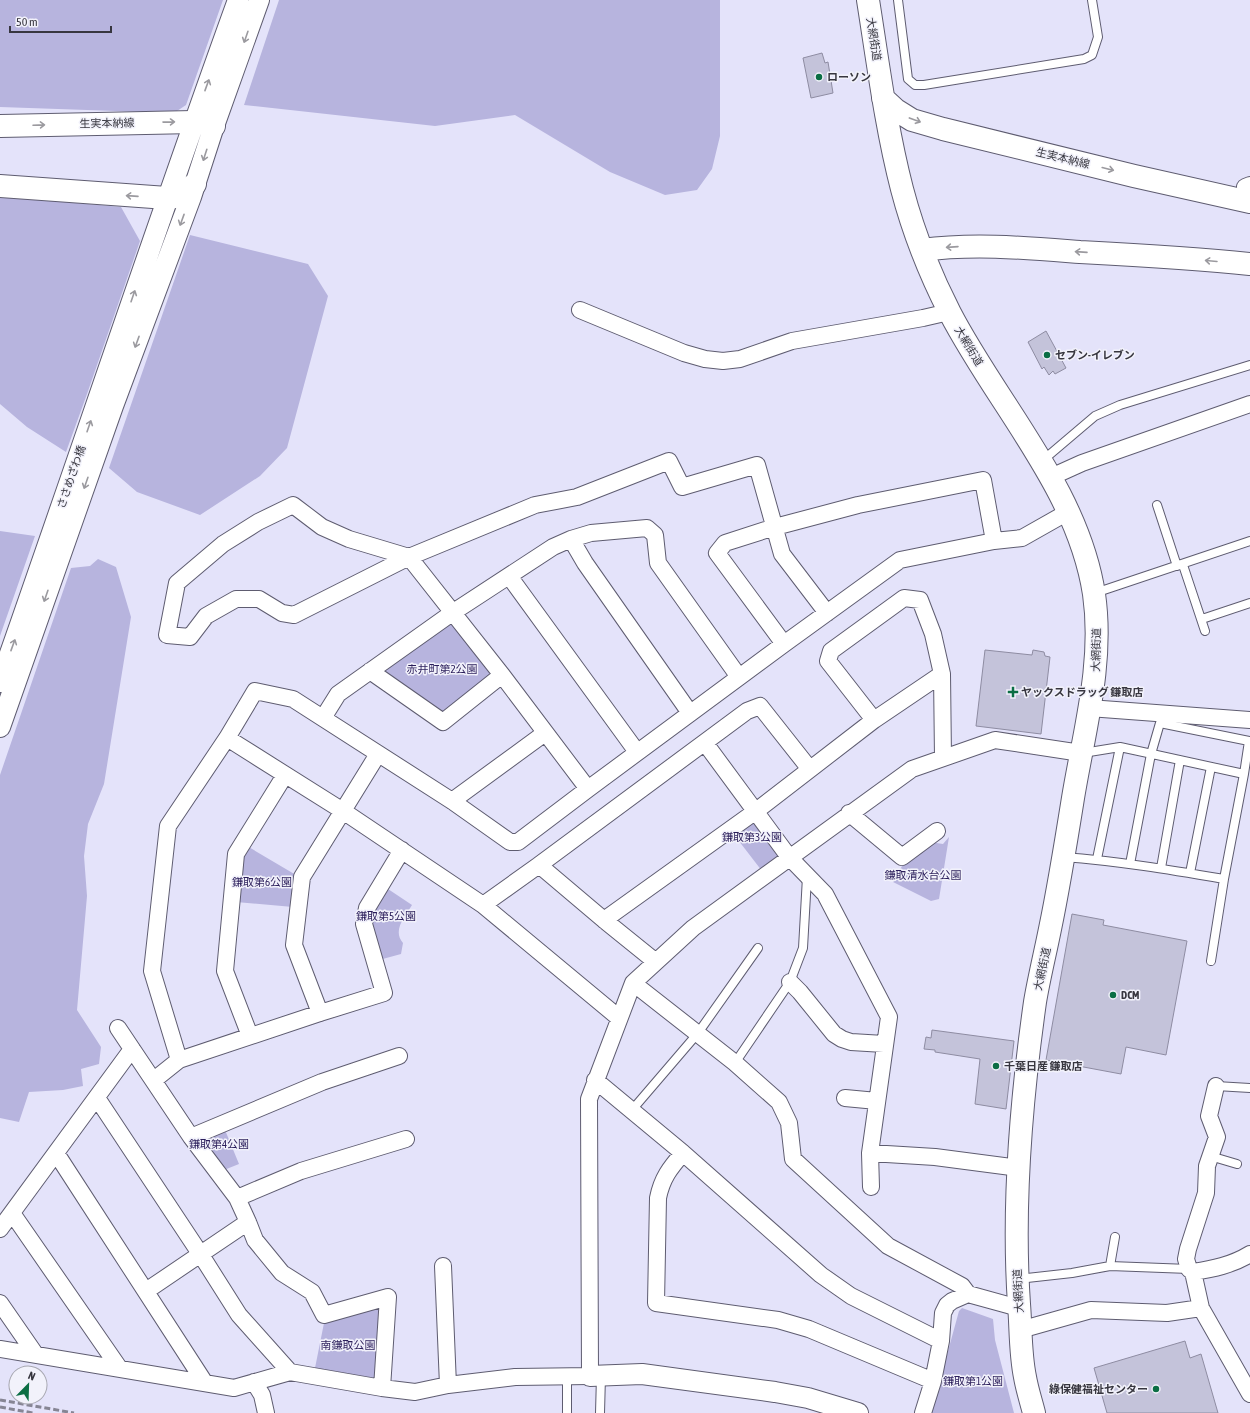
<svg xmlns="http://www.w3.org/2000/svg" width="1250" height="1413" viewBox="0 0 1250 1413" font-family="'Asap Condensed','Noto Sans JP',sans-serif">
<rect width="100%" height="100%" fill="#e4e3fa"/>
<!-- green -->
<path fill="#b7b4de" d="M0,0h223l-37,105 -12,8 -174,-6z
M279,0h441v136l-8,33 -15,21 -32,5 -55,-23 -95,-57 -80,11 -191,-21z
M0,196l121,11 19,34 -53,153 -21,58 -39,-25 -27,-23z
M190,235l118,29 20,32 -41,152 -27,28 -60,39 -63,-23 -28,-24z
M0,531l35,5 -35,100z
M98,559l18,8 15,50 -27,167 -16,40 -4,32 3,40 -10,114 24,37 -2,17 -18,5 2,17 -20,4 -34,2 -10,30 -19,-4v-343l71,-207 19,-2z
M451,621l44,54 -52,38 -63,-39 1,-6z
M756,819l23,32 -1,7 -16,13 -30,-39z
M949,837l-10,62 -8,2 -38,-19 9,-16 28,-24 13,2z
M247,846l49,29 -3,32 -57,-5 6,-46z
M385,887l27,18c-7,12 -20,25 -9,38l-2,11 -22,6 -10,-37z
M225,1130l14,34 -15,6 -19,-26 3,-7z
M379,1305l-4,73 -60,-10 9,-45z
M962,1308l31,11 2,21 19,73h-83l28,-102z"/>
<!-- building -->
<path fill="#c4c3da" stroke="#8e8ca2" d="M822,53l3,10 3,-1 5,31 -22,5 -8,-40z
M1046,331l20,37 -11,6 -2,-3 -4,4 -5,-8 -2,2 -14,-27z
M985,650l47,5 1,-5 11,2 1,4 5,1 -9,77 -65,-8z
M1072,914l32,6 -1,5 84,16 -21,114 -40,-8 -5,27 -75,-14z
M932,1030l82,11 -8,68 -31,-5 5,-45 -45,-7v-2l-11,-1 2,-12 5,1z
M1185,1341l5,17 11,-4 17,59h-111l-13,-45z"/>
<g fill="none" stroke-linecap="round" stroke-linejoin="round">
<defs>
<path id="service" d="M898,0l10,79 7,6h9l160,-26 8,-4 6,-18 -6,-37
M1042,461l53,-45 25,-11 130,-40
M1157,505l20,61
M1183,565l22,66
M1095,593l155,-52
M1202,619l48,-16
M1063,857c55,4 108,13 161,22l20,-105 -124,-27 -37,6
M1097,859l23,-112
M1130,864l21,-110 9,-31 89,18 -5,33
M1161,868l19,-108
M1190,873l21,-106
M1211,961l13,-82
M735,1063l55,-81 13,-34 4,-71
M1216,1086l34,2
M632,1110l66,-77 60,-85
M1210,1156l27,8
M1110,1266l79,3
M1018,1279l54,-6 38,-7 5,-29
M567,1376v37
M600,1413l1,-37"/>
<path id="minor" d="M1245,187l5,-2
M580,310l104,43 21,6 18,2 17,-2 52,-18 131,-23 26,-6
M1051,477l31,-14 168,-59
M571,539l14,24 105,150
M509,576l128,176
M784,644l-67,-91 8,-10 50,-16 83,-22 125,-25 11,61
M370,671l73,51 59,-47
M1089,708l161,12
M323,718l15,-24 114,-81 101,-66 18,-8 20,-6 56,-5 8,7 3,28 81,114
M874,720l-46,-59 3,-10 73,-53 16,2 13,34 9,40 1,84
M227,738l116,73 140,94 136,113
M705,743l84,114 36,37 64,123 -19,136 1,34
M588,789l-86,-114 -93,-118 -60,-18 -27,-12 -29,-22 -35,17 -35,22 -46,39 -10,52 23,2 16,-21 30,-17h23l23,14 12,2 115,-58 126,-52 42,-8 92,-36 13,26 75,-22 25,89 45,59
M452,801l93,-68
M849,813l53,44 35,-26
M483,905l56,-40
M604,920l152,-109 118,-91 68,-46
M656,962l-52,-42 -65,-55 208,-154 13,-5 49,62
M790,982l10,10 34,42 8,5 9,3 33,2
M633,983l102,80 44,39 10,21 4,36 95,87 74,40 6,8
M320,1013l-26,-68 8,-68 76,-123
M118,1028l73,109 46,61 11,24 7,18 27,33 30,19 12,23 64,-18 -6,91
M250,1036l-25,-65 11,-117 49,-79
M179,1060l-27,-89 16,-145 59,-88 28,-47 38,8 159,102 58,41h8l70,-53 196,-145 116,-84 94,-19 28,-3 46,-26
M154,1080l25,-20 141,-47 64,-20 -20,-69 3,-16 35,-58
M595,1080l88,73 138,122 30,21 90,45
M1216,1086l-7,30 8,21 -10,29 -1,27 -18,56 -2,10 3,10 4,3 8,36 49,86
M97,1098l104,157 38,60 51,57
M845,1098l32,3
M191,1137l131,-55 77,-26
M56,1153l149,230
M683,1153c-13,15 -21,25 -25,45l-2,105 122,17 31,9 124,52
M870,1153l65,4 84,11
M237,1198l64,-27 105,-32
M12,1213l108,156
M0,1229l132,-180
M443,1266l5,119
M1193,1272c20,-3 39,-7 57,-18
M146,1291l102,-69
M0,1303l36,52
M1020,1330l71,-20 76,3 34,-5
M0,1349l234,39 56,-16 92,16 33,4 33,-7 67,-8 75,-1 -1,-277 44,-116 60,-55 219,-159 83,-29 86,13
M254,1382l8,13 4,18
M923,1413l10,-32 8,-40 2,-28 4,-8 5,-4 16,-7 51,14"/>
<path id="tertiary" d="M0,682c80,-227 156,-456 238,-682
M0,727l113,-321 78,-209 23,-71 45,-126
M590,1376l52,-2 133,18 33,6 50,15"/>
<path id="primary" d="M868,0c10,63 18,127 34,189 11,42 28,85 48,124 47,91 128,176 144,281 10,69 -10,137 -21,204 -7,44 -14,88 -23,131 -5,25 -11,49 -15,73 -14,99 -23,201 -16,302 2,24 1,49 6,73 2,12 6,24 9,36
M883,98l13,12 16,10 31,9 191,47 116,26
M0,126l194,-4 20,4
M0,186l167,12 8,-1 20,-13
M922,250c52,-7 106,-2 158,2 57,3 114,6 170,12"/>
</defs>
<!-- service casing -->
<use href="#service" stroke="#5e5c70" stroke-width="10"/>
<!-- minor casing -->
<use href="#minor" stroke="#5e5c70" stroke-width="18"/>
<!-- tertiary casing -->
<use href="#tertiary" stroke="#5e5c70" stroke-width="22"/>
<!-- primary casing -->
<use href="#primary" stroke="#5e5c70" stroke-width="24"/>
<!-- service -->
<use href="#service" stroke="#fff" stroke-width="8"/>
<!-- minor -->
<use href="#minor" stroke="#fff" stroke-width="16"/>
<!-- tertiary -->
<use href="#tertiary" stroke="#fff" stroke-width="20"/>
<!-- primary -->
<use href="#primary" stroke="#fff" stroke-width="22"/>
<!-- rail -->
<path stroke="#868594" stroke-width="3" stroke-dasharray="6 3" stroke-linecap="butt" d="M0,1400l74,13
M0,1407l33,6"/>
</g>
<!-- one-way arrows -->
<defs><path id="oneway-shaft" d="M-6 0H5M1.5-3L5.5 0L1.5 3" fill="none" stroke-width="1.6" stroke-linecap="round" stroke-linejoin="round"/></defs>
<g stroke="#9b9a9f">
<use href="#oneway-shaft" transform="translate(246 37) rotate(109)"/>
<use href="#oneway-shaft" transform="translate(207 85) rotate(-70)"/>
<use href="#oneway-shaft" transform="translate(915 120) rotate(20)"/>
<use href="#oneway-shaft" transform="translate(169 122) rotate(-1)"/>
<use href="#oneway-shaft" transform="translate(39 125) rotate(-2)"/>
<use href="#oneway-shaft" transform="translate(205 155) rotate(108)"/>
<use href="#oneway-shaft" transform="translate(1108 169) rotate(14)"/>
<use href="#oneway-shaft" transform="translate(132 196) rotate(-176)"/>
<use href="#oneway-shaft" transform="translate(182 220) rotate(110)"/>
<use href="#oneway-shaft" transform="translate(952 247) rotate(176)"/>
<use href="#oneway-shaft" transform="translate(1081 252) rotate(-176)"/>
<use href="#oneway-shaft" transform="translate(1211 261) rotate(-175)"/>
<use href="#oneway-shaft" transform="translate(133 296) rotate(-71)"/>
<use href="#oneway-shaft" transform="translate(137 342) rotate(110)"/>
<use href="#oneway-shaft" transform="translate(89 426) rotate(-71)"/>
<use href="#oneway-shaft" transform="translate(86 483) rotate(109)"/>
<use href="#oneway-shaft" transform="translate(46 596) rotate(109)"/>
<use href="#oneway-shaft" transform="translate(13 645) rotate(-70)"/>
</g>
<!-- markers -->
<g fill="#0b6e44" stroke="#f2f2fb" stroke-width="1.5">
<circle cx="819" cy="77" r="4"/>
<circle cx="1047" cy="355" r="4"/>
<path d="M1011 686h4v4h4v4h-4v4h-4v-4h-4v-4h4z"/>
<circle cx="1113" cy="995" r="4"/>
<circle cx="996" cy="1066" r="4"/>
<circle cx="1156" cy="1389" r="4"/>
</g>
<g text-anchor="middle" stroke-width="3" stroke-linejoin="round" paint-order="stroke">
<!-- street labels -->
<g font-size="11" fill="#37363f" stroke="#f2f2fb">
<text transform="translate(874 39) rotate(81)" y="4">大網街道</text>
<text transform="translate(107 123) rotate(-1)" y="4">生実本納線</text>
<text transform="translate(1063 158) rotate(14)" y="4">生実本納線</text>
<text transform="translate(969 346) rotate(59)" y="4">大網街道</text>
<text transform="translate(71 477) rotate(-71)" y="4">ささめざわ橋</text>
<text transform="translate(1096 650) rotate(-89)" y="4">大網街道</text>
<text transform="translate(1042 969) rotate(-78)" y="4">大網街道</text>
<text transform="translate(1018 1291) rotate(-93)" y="4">大網街道</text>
</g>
<!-- poi labels -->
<g font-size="11" font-weight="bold" fill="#37363f" stroke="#f2f2fb" text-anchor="start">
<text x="827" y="81">ローソン</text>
<text x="1055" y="359">セブン-イレブン</text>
<text x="1021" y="696">ヤックスドラッグ 鎌取店</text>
<text x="1121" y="999">DCM</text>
<text x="1004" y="1070">千葉日産 鎌取店</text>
<text x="1148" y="1393" text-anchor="end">綠保健福祉センター</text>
</g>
<!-- park labels -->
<g font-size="11" fill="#2b1e5b" stroke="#f2f2fb">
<text x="442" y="673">赤井町第2公園</text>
<text x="752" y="841">鎌取第3公園</text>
<text x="923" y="879">鎌取清水台公園</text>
<text x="262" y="886">鎌取第6公園</text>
<text x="386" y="920">鎌取第5公園</text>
<text x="219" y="1148">鎌取第4公園</text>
<text x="348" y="1349">南鎌取公園</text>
<text x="973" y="1385">鎌取第1公園</text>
</g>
</g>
<!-- north arrow -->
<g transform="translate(28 1385) rotate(23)"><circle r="19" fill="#f2f2fb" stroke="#a7a7b0"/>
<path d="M0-3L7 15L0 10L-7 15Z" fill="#0b6e44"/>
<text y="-6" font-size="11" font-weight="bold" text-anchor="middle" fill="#37363f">N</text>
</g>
<!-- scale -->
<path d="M10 26v6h101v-6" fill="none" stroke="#37363f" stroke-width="2"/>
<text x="16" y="26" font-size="12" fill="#37363f" stroke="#f2f2fb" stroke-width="3" paint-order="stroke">50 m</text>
</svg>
